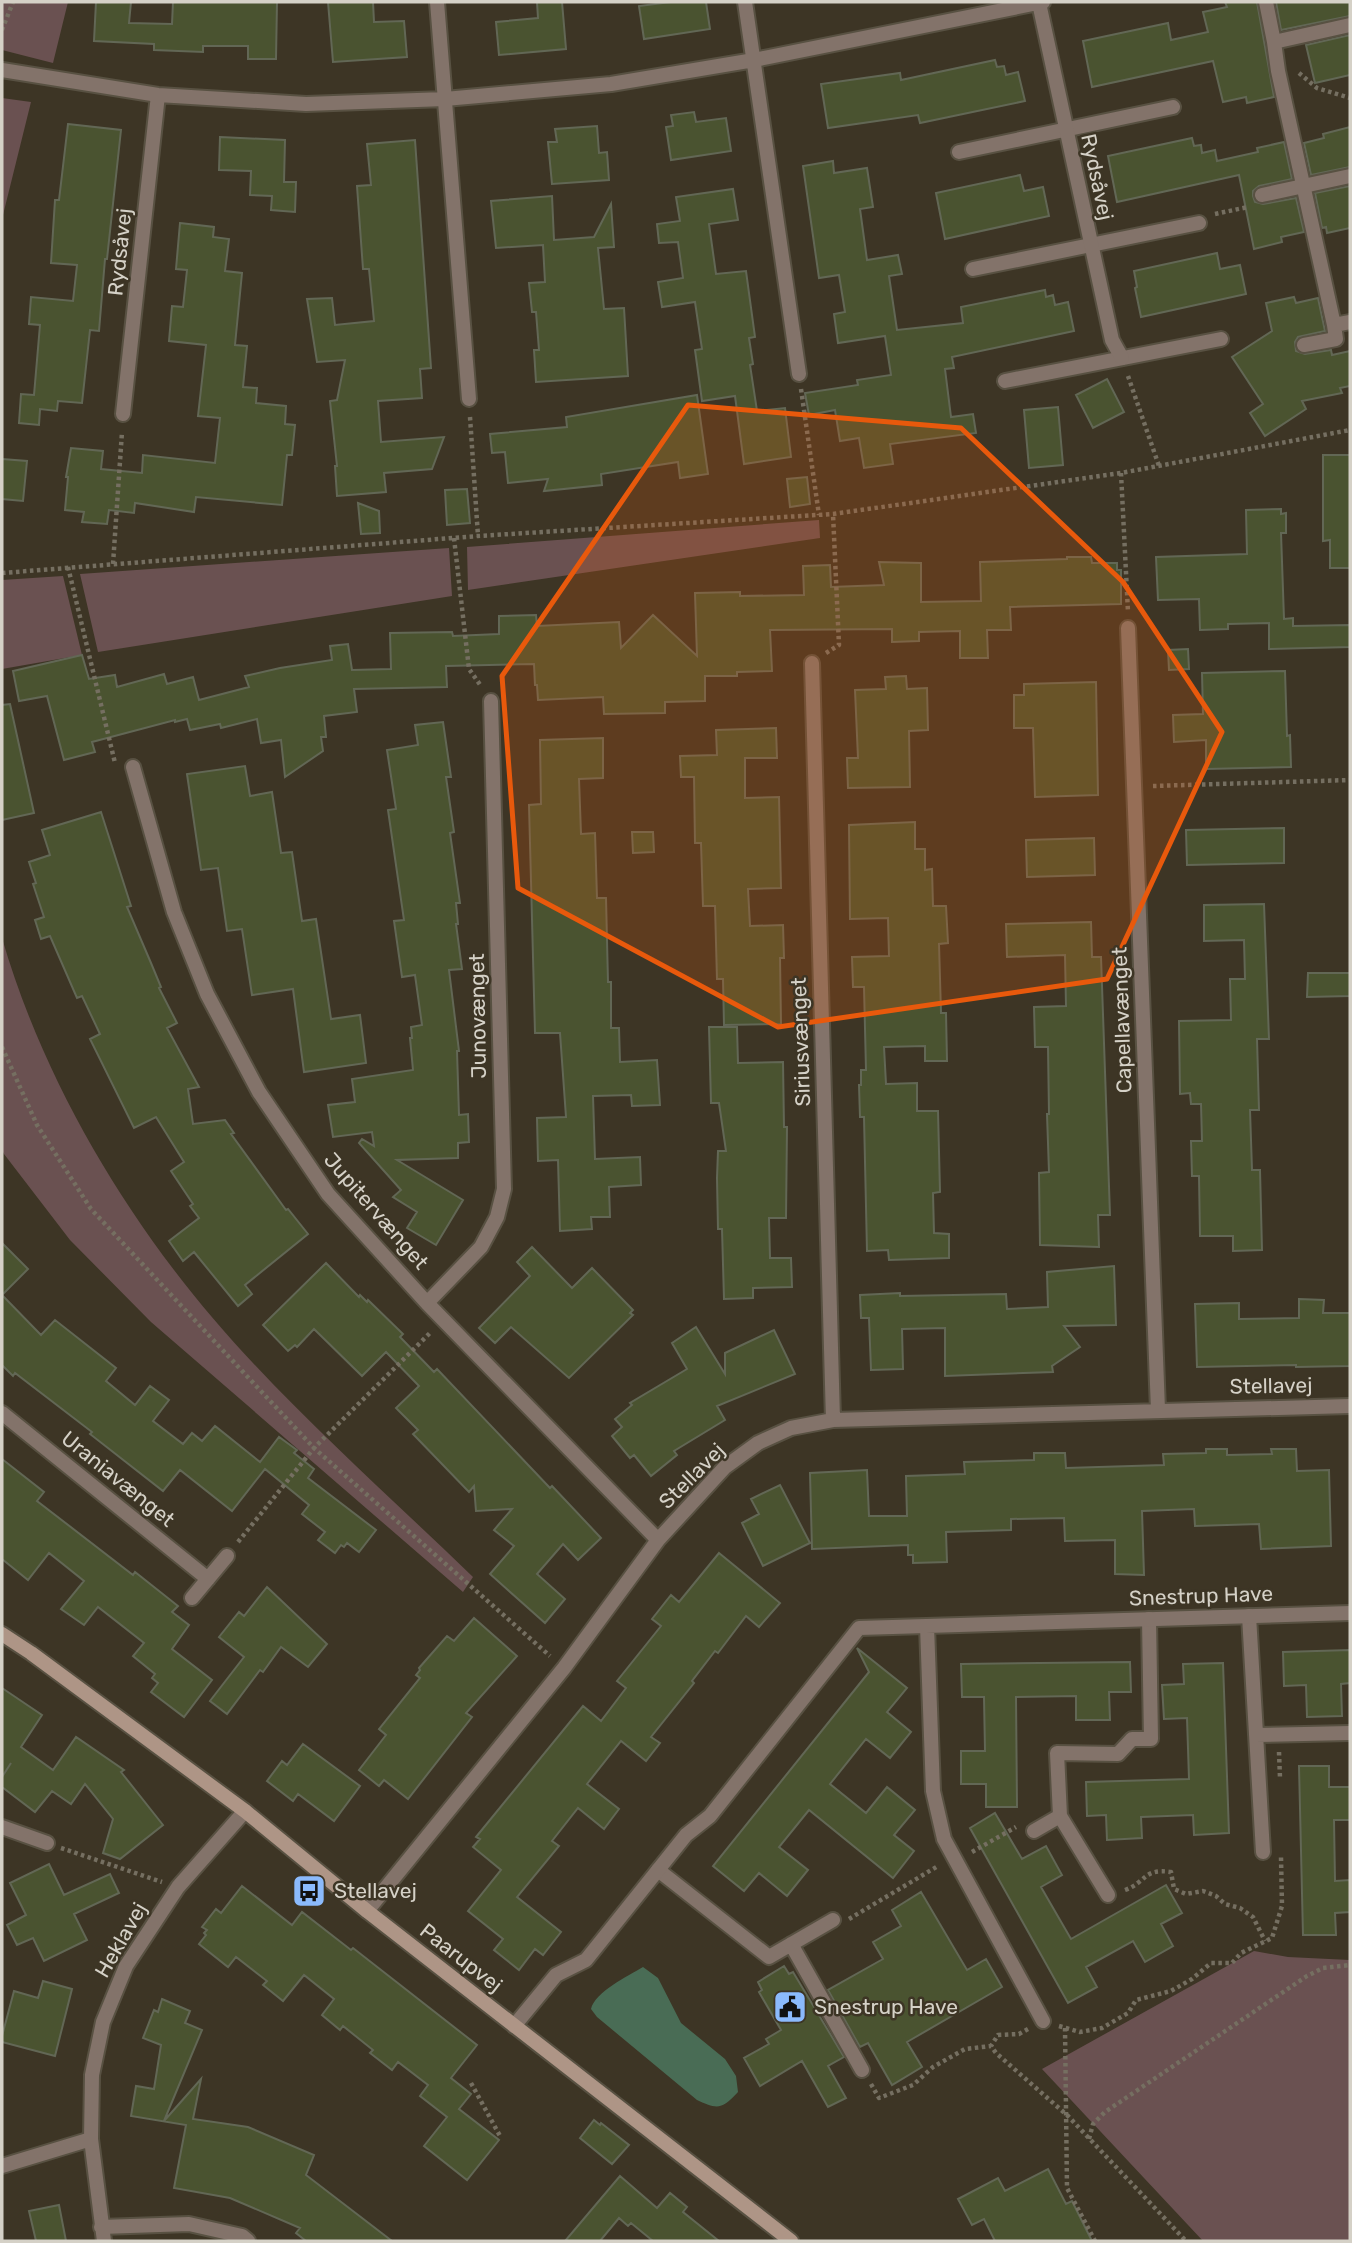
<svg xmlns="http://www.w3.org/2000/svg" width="1352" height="2243" viewBox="0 0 1352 2243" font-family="Rubik,sans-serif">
<rect width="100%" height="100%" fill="#3d3525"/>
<!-- green -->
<path fill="#6a5151" d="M2,2h66l-15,61 -51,-13z
M2,98l29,4 -29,117z
M819,520l1,18 -352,52 -1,-43z
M449,548l3,48 -354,56 -18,-78z
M63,576l19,79 -80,14v-89z
M2,938c35,120 97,233 172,332 84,111 199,210 299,307l-10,15 -312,-270 -81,-82 -66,-86 -2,-4z
M1254,1951l34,6 62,3v281h-147l-161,-172z"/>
<!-- water -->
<path fill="#496c55" d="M643,1967l15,11 23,45 44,36 11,17 2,16c-16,17 -20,18 -41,8l-100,-83 -6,-8c4,-17 37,-33 52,-42z"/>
<!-- building -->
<path fill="#4a5330" stroke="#626755" stroke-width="2" d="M96,2h35l-2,21 43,1 1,-22h104l-1,57h-28v-13h-45v6l-49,-2v-6l-60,-3z
M328,2h45l1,20 30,-1 3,36 -74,5z
M537,2h25l4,47 -67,6 -3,-33 42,-4z
M671,2h35l4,27 -66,10 -5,-33z
M1225,2h32l17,95 -27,6 -1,-6 -23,5 -10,-41 -121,26 -9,-46 85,-18 3,17 37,-8 -5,-20 24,-5z
M1276,2h74v14l-69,14z
M1350,35v40l-35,8 -9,-38z
M995,60l2,7 7,-1 2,9 12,-3 7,29 -105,22 -2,-8 -90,13 -7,-44 79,-11 1,7z
M694,112l2,10 30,-4 5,33 -60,9 -5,-33 7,-1 -2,-11z
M68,124l53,6 -14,129h-2l-6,72 -9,-1 -8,73 -24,-2 -1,10 -17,-2 -1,16 -20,-2 2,-29 13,1 6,-70 -11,-1 2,-27 42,4 4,-36 -26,-2 4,-63h4z
M597,126l2,27 8,-1 2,28 -57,4 -4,-42h9l-2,-13z
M1350,127v40l-39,8 -7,-32 20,-5 -1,-4z
M220,137l65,3 -1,42h12l-1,30 -24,-2 1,-14 -22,-1 1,-24 -32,-1z
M1192,138l2,8 7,-1 1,8 13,-3 2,11 41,-9 -1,-4 27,-6 8,37 -33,7 -6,5v5l2,6 8,2 33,-6 8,34 -23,5 1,5 -28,7 -15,-74 -122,27 -9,-46z
M415,140l16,228 -11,1 2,29 -44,3 3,41 63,-5 -12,32 -48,4 2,19 -49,4 -2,-30h2l-7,-65 7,-1 8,-40 -28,2 -10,-63 25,-1 3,27 39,-4 -5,-52h-6l-6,-83 14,-1 -4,-41z
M833,161l1,12 33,-5 6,39 -13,2 7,51 31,-5 4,19 -13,2 8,54 66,-7 -2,-16 84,-17 1,7 7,-2 2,10 13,-3 6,29 -122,26 2,11 -9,1 6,48 22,-3 3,19 -86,11 3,20 -29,4 -5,-30 -19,3 -5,-31 -26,5 -4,-22 53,-8 -1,-5 34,-5 -6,-39 -47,7 -4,-29 11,-2 -6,-37 -20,3 -16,-112z
M1020,175l4,16 19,-4 6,29 -104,23 -9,-46z
M1350,186v42l-23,5 -1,-6 -4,1 -7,-35z
M733,189l5,31 -29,4 7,50 30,-3 9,66 -6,1 4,26 -3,1 7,46 28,-3 6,49 -47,7 -9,-68 -33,5 -7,-51 7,-1 -7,-47 -33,5 -4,-25 25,-4 -5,-36 -19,1 -2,-19 23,-3 -4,-24z
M552,196l2,44 40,-3 17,-33 3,43 -16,1 6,61 20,-1 4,68 -92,6 -2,-32h5l-3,-38h-4l-3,-29 16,-1 -2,-37 -47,3 -5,-47z
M180,223l34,4 -1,10 16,2 -4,32 17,2 -7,72 12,1 -4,41 14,1 -1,15 30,3 -1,18 10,1 -3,30h-5l-5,50 -86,-8 -2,15 -59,-9 -1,10 -25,-3 -2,14 -25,-2 2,-10 -19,-2 3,-33h-2l5,-29 32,3 -2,18 41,4 1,-18 72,8 5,-45 -22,-2 8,-71 -37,-4 3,-35 11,1 4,-37 -11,-1z
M1217,253l3,16 20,-4 6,29 -105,23 -6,-29 2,-1 -3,-16z
M1294,297l2,6 22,-5 7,33 -27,6 -3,5 1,9 9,3 26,-4 1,5 18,-4v35l-10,2 2,5 -40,8 4,8 -41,27 -15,-23 13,-9 -31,-47 40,-26 -6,-28z
M1107,379l17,33 -31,16 -17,-33z
M697,395l11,79 -28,4 -2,-16 -77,12 1,11 -58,6 4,-12 -40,4 -3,-31 -13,1 -2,-19 77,-7 -1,-10z
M1058,407l5,58 -34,3 -5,-58z
M1323,455h27v113h-20v-28l-7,1z
M2,459l25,2 -4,40 -21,-2z
M807,477l3,27 -20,3 -3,-28z
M467,489l3,34 -23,2 -2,-35z
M358,503l21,8 1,22 -19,1z
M1281,509v5l5,-1v20h-5l3,86 9,-1v8l57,-1v22l-81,2v-26l-41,1v5l-28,1 -1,-31 -41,1 -2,-43 91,-3 -1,-44z
M1067,557h24l1,6h25v7h4v34l-111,3 1,23h-24l1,28h-28v-27l-41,1v9l-27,1v-13l-122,1 2,41 -35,1v4h-32v25l-40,1v11l-61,1 -1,-17 -65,3 -1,-15h-2l-1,-21 -88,2 1,21 -93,2 3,23 -33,4 2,21h-5l2,14 -38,26 -4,-37 -20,3 -4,-24 -36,9 -1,-4 -30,6 -3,-11 -12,3v-2l-83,22 3,10 -31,8 -17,-64 -28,5 -6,-30 69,-16 7,24 26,-4 2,12 47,-13 3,10 26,-7 6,23 50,-13 -4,-11 35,-8 52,-8 -2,-14 18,-2 4,26 39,-1 -1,-36 62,-1 1,4 46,-2v-18l37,-1 1,11 82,-4 2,26 32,-33 44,41 -2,-63 45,-1v4l64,-1 -1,-29 27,-1 1,22 53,-2 -5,-23 42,1v39l60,-1 -1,-39 87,-3z
M1188,649l1,20 -20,1 -1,-20z
M1285,671l2,65 3,-1 1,32 -85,2v-29l-32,2 -1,-27 30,-1 -1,-41z
M906,676l1,13 20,-1 1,42 -19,1 1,56 -62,1 -1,-30h11l-3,-68 31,-1 -1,-12z
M1096,682l2,113 -63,2 -2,-69h-19v-33h10v-11z
M10,704l24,109 -32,7v-115z
M443,722l8,55h-5l8,55 -4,1 10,70h-4l2,21h-2l6,45 -13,1 10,81h-2l2,64 9,-1 1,28 -11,1v15l-61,2 66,40 -27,45 -29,-17 10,-16 -24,-15 8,-7 -42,-47 3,-4 12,7 -2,-14 -39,5 -5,-32 27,-3 -3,-23 61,-9 -3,-32h2l-1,-11 11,-2 -7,-50 -13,2 -8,-56 10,-1 -16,-110 8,-1 -9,-59 31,-5 -3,-20z
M776,728l1,30h-32v40l34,-1 2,91 -33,1 2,37 33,-1 1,33h-4l1,66 -57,1 -1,-46h-6l-2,-73h-12l-2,-63h-6l-1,-66h-13l-1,-21 37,-1 -1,-25z
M603,738v40l-24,1 2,55 14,-1 2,65h9l2,84h3v46h8l1,34 37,-2 3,45 -28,1 -1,-11 -38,1 2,63 45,-2 1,28 -32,2 1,30h-19l1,12 -32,2 -2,-71 -20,1 -1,-43 29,-1 -6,-84h-25l-6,-228 12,-1 -1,-64z
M245,766l5,30 22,-4 9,61 11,-1 10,69 14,-2 15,100 29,-4 6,48 -62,9 -11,-83 -41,6 -10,-66 -15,2 -9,-63 -17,2 -14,-96z
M101,812l30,94 -4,1 24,56 10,24 -2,1 18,35 -10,5 32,59 -11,2 5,35 32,-4 9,13 -3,1 55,76 2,-1 20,25 -63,51 7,9 -14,12 -44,-54 -11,9 -14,-20 30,-23 -9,-12 3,-2 -22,-33 13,-9 -28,-45 -22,11 -44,-89 10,-5 -18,-38 -5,2 -27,-62 -9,3 -6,-19 9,-3 -11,-33 3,-1 -7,-21 21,-7 -8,-25z
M915,822v27h10v21l7,-1 1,37h13l2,37 -9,1 2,69h5l1,48h-22v-15l-41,1 2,37 31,-1v28h21l2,81 -7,1 1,40 15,1v24l-60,2 -1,-10 -21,1 -3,-134h-4l-1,-32h2v-15h5l-2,-83h-11l-1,-30 37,-1 -1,-38 -38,1 -1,-94z
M1284,828v35l-97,2 -1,-35z
M632,832h21l1,20 -21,1z
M1094,838l1,37 -68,2 -1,-37z
M1264,904l5,135h-12l2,71h-9l2,60h8l2,80 -29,1v-15h-33l-1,-60h-7l-1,-35h11l-1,-37h-10l-1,-11 -10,1 -1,-73 52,-1 -1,-41h15l-1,-39 -40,1v-36z
M1091,922l1,35h9l9,258h-12l1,32 -59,-2 -1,-72 10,-1 -2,-58h2l-1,-67h-13l-1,-40 32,-1 -1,-51 -58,2 -1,-33z
M1308,973h42v23l-43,1z
M709,1027h28l1,36 45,-1 1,65h3l-1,91h-17l1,40h21l1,29 -39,1v10l-29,1 -2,-70h-4l-1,-51 1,-27h8l-7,-48h-8z
M2,1243l26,26 -26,26 39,40 14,-15 61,48 -10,13 29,24 15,-19 19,14 -16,21 30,23 9,-11 10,8 13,-15 45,36 19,-25 18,13 -3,3 20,16 -6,9 68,52 -17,22 -12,-9 -3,4 -3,-2 -6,8 -17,-13 7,-8 -23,-18 7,-9 -44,-36 -33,42 -52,-41 -17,21 -73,-57 2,-2 -77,-59 -2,3 -11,-11z
M532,1247l40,41 20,-20 41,42 -3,3 3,2 -64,63 -58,-51 -16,16 -16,-15 51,-52 -13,-14z
M326,1263l33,34 1,-2 7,7 1,-2 35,34 -3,3 34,35 3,-3 113,119 2,-2 49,52 -23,22 -15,-16 -26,30 28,25 -20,24 -55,-49 24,-28 -20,-16 18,-21 -36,2 -2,-25 -5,6 -56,-58 5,-4 -22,-22 23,-22 -33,-34 -24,24 -48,-47 -17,18 -2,-2 -7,6 -25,-26z
M1114,1266l2,59 -52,1 16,21 -28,19 1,6 -108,4v-48l-43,1 1,40 -32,1 -2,-52h-8l-1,-23 40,-2v3l106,-2 1,15 41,-2 -1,-35z
M1299,1299l25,1 -1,13h27v53l-54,1v-2l-99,2 -2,-63 44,-1v16l60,-1z
M696,1327l29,47v-21l49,-23 21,44 -78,32 8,14 -51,31 3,4 -26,21 -17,-21 -4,3 -18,-22 10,-9 -7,-8 17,-14 -2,-2 57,-34 -15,-26z
M1206,1449h21v6l45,-1 -1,-5h25l1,22 32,-1 2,76 -70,3 -2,-25 -64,2 -1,-17 -52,2 2,64 -29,-1v-34l-50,1 -1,-23 -53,1v11l-65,2 1,30 -34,1v-8h-5v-10l-96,4 -2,-76 57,-3 2,46h38l-1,-40 59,-2 -1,-12 70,-2v-7h31l1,15 98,-3 -1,-11 43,-1z
M2,1459l42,33 -7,9 96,74 2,-3 43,34 -6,6 17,13 -17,24 40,31 -28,37 -33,-25 7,-9 -6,-5 3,-4 -22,-18 11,-13 -46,-36 -14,18 -23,-16 23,-28 -35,-28 -21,27 -26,-21z
M780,1485l30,58 -47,23 -21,-43 17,-9 -8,-15z
M719,1553l61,50 -21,24 -13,-11 -28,37 -3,-2 -23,30 2,2 -43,54 9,6 -14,18 -25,-20 -34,43 32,25 -15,20 -26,-21 -26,33 7,5 -42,51 44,35 -18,23 -8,-6 -16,21 -25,-20 9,-11 -35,-28 33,-41 -28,-23 7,-8 -4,-2 107,-131 18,15 25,-33 -9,-7 44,-55 -9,-7 19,-24 8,7z
M267,1587l60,57 -19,23 -27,-20 -18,25 -3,-2 -33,44 -17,-13 34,-44 -25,-20 20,-25 5,4z
M474,1618l43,38 -51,57 6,4 -64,82 -24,-19 -5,6 -20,-16 27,-35 -7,-6 41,-51 -4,-3 4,-5 -1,-2 28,-32 7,5z
M857,1648l50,40 -20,24 24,20 -21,26 -24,-19 -36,45 36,29 21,-26 28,23 -21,25 20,16 -21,27 -84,-68 -30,37 29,23 -21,26 -28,-23 -15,18 -31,-25 156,-194z
M1350,1650v33l-9,1 1,32 -35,1 -1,-32 -22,1 -1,-34z
M1130,1662l1,30h-22l1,28h-34v-24l-60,1 1,110h-31v-23h-25v-33h24l-1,-54h-22l-1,-33z
M1223,1663l6,170 -35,2 -1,-20 -52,2 1,21 -35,2 -1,-25 -19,1 -1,-34 103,-3 -2,-61 -23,1 -2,-34 22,-1 -1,-20z
M2,1688l40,27 -21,32 32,23 23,-33 48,33 -3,2 42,53 -43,34 -17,-6 10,-34 -28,-35 -14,20 -19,-13 -17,21 -33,-25v-10l9,-14 -9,14z
M303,1744l57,42 -26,35 -36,-27 -5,7 -26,-20 15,-20 5,4z
M1299,1766h30v21h21v33h-16l1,61 15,-1v32l-15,1 1,22h-33z
M995,1813l27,46 24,-13 16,29 -21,12 30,52 95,-54 16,28 -21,11 12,22 -28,16 -12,-21 -47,26 11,20 -29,16 -98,-175z
M49,1864l15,31 46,-21 9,19 -45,21 13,26 -43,21 -11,-23 -16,7 -10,-20 19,-10 -16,-32z
M242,1886l50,39 10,-13 49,38 2,-2 124,97 -26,33 20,16 -12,15 40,31 -32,40 -43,-34 23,-29 -27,-21 8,-11 -30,-23 -6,8 -22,-17 3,-3 -30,-24 -3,4 -18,-15 12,-16 -30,-24 -21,26 -20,-16 4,-4 -31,-24 -8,10 -29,-23 7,-9 -2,-2 3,-3 -5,-3 14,-18 5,4z
M921,1892l46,78 19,-11 16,28 -95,55 15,25 -30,18 -24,-42 -8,4 -32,-57 55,-31 -10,-17 28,-16 -9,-16z
M784,1966l5,8 4,-2 51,85 -16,9 18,32 -18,9 -26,-46 -42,25 -16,-28 25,-14 -3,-5 15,-9 -22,-38 3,-2 -4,-8z
M43,1981l29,8 -17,67 -53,-14v-6l12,-45 24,7z
M162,1999l28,12 -5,12 17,7 -38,91 37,-42 -8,40 55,8 66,28 -8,20 86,66h-86l-10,-8 4,-5 -70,-30 -56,-10 12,-63 -55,-9 5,-30 18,3 7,-44 -18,-7 11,-28 4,2z
M594,2120l6,5 1,-2 28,22 -17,19 -32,-26z
M1048,2169l18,35 6,-3 20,40h-97l-11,-22 -12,6 -14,-26 40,-21 7,13z
M620,2176l37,32 13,-15 17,14 -4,5 36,29h-66l-22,-18 -3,3 -9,-8 -19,23h-35z
M59,2205l7,36h-30l-7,-30z"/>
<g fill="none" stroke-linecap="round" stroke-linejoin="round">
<defs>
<path id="lane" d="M1266,2l8,40
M1350,25l-76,17 4,29 56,254 16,-3
M959,152l214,-45
M1262,195l88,-19
M973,269l226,-46
M1304,345l32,-6 -2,-14
M1005,381l216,-42
M1249,1616l14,236
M1256,1735l94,-2
M1060,1816l48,79
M1034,1831l26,-15 -3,-63 61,1 14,-15h19l-2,-120
M658,1870l111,87 64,-37
M791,1944l71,126"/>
<path id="street" d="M437,2l32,397
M745,2l54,372
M1039,3l73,337 10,18
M2,70l156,25 148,9 139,-5 166,-15 143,-24 289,-58
M123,414l35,-319
M1128,628l30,782
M812,663l21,757
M133,767l41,145 33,82 52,98 69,102 99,109 231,237
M427,1303l54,-56 16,-30 7,-28 -13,-488
M2,1413l206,166
M192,1598l35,-42
M927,1626l6,165 11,48 99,182
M2,1827l45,16
M367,1911l197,-243 94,-128 67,-73 33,-24 33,-15 42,-8 517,-14
M514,2026l42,-51 30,-15 100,-125 24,-19 149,-188 491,-15
M2,2166l89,-27
M101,2227l88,-3 53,12 6,5
M104,2241l-13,-102 1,-64 11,-53 23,-56 52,-79 67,-76"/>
<path id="secondary" d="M2,1634l29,19 214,158 122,100 424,330"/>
</defs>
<!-- lane casing -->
<use href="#lane" stroke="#585142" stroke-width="18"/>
<!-- street casing -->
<use href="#street" stroke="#585142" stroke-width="18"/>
<!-- secondary casing -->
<use href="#secondary" stroke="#585142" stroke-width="18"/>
<!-- path -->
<path stroke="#756f61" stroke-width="4.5" stroke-dasharray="3.5 3.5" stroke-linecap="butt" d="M2,30l11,-28
M1299,73l18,15 33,10
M1215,214l33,-7
M1128,376l31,90
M801,389l18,126
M470,417l8,119
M1121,473l7,139
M454,538l15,131 12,17
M113,564l9,-132
M68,567l47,196
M2,573l476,-37 355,-22 288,-41 229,-43
M826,653l13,-8 -6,-131
M1153,786l197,-6
M2,1047l35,78 54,84 223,239 236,208
M238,1542l76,-94 117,-116
M1279,1752l1,26
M61,1848l101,34
M972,1852l44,-25
M1125,1890c22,-8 18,-22 46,-18l3,17 12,5 17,-3 13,5 9,8 15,4 13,9 12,24
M849,1919l89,-53
M1059,2026l21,6 22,-4 26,-15 8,-13 35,-9 21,-12 19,-16h21l9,-10 31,-15 10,-32 -1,-49
M1065,2028l2,160 28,53
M1028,2029l-9,5 -21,1 -7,11 5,7 72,63 118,125
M471,2083l29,53
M871,2084l8,14 34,-13 20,-18 32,-18 26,-3
M1089,2139l4,-15 12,-12 202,-136 16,-8 27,-3"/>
<!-- lane -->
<use href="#lane" stroke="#83736a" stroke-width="14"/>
<!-- street -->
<use href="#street" stroke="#83736a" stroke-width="14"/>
<!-- secondary -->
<use href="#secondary" stroke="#ae9586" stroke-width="14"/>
</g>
<!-- marked area -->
<path fill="#e8590c" fill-opacity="0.2" stroke="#e8590c" stroke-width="5" stroke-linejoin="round" d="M688,405l273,23 162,154 99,150 -115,247 -329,48 -260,-139 -16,-212z"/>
<!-- icons -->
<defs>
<symbol id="bus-square" viewBox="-11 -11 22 22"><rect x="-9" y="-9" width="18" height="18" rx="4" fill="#8bbafc" stroke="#3d3525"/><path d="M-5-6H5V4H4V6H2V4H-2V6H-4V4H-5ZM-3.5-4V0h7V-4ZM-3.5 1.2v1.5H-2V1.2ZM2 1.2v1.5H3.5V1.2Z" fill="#111"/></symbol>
<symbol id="civic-square" viewBox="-11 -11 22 22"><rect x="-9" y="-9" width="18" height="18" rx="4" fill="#8bbafc" stroke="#3d3525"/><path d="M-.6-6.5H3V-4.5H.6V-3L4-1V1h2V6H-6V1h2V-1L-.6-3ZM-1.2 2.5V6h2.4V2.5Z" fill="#111"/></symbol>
</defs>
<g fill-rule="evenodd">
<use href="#bus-square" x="290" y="1872" width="38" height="38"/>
<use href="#civic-square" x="771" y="1988" width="38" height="38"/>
</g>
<g text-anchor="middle" stroke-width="5" stroke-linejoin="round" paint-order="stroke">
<!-- street labels -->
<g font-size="21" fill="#d5d1c7" stroke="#3d3525">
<text transform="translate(1097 177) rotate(78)" y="7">Rydsåvej</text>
<text transform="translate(120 252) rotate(-84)" y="7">Rydsåvej</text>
<text transform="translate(478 1016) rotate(-91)" y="7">Junovænget</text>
<text transform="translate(1122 1020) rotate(-92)" y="7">Capellavænget</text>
<text transform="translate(801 1042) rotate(-92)" y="7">Siriusvænget</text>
<text transform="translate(376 1211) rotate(49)" y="7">Jupitervænget</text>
<text transform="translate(1271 1386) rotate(-1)" y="7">Stellavej</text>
<text transform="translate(692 1476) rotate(-45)" y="7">Stellavej</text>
<text transform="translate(118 1479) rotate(39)" y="7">Uraniavænget</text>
<text transform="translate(1201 1596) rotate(-2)" y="7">Snestrup Have</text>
<text transform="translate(121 1940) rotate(-60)" y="7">Heklavej</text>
<text transform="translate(461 1958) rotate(38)" y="7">Paarupvej</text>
</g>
<!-- poi labels -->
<g font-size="21" fill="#d5d1c7" stroke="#3d3525" text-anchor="start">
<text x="334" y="1898">Stellavej</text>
<text x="814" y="2014">Snestrup Have</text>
</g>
</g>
<!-- border -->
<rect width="1352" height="2243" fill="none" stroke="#d5d1c7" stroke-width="7"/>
</svg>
